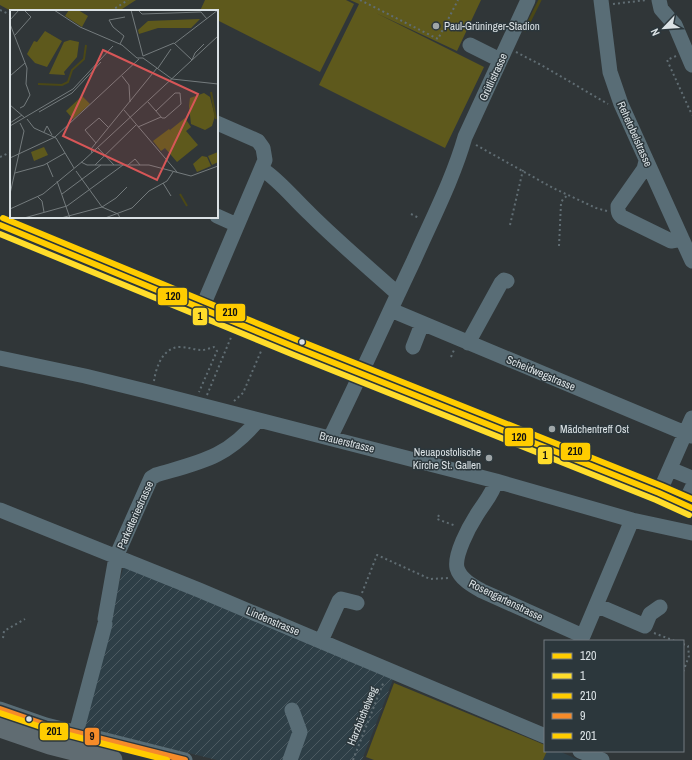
<svg xmlns="http://www.w3.org/2000/svg" width="692" height="760" viewBox="0 0 692 760" font-family="'Archivo Narrow',sans-serif">
<defs>
<pattern id="industrial-furrows" width="10" height="10" patternUnits="userSpaceOnUse"><rect width="10" height="10" fill="#2e3f47"/><path d="M-1 1l2-2M0 10L10 0M9 11l2-2" fill="none" stroke="#4c5a61"/></pattern>
</defs>
<rect width="100%" height="100%" fill="#303638"/>
<!-- built -->
<path fill="#2e3f47" d="M547,751h12l20,9h-36z"/>
<!-- industrial -->
<path fill="url(#industrial-furrows)" d="M124,565l270,112 -32,83h-145l-138,-34z"/>
<!-- pitch -->
<path fill="#5e591c" d="M0,0h136l-17,11h-108l-11,-6z
M205,0h141l8,4 -34,68 -103,-52v-9h-17z
M350,0h131l-24,51 -81,-38 108,54 -39,81 -126,-63 40,-81z
M394,683l151,62v6h2l-4,9h-169l-8,-3z"/>
<g fill="none" stroke-linecap="round" stroke-linejoin="round">
<!-- stream -->
<path stroke="#4b4816" stroke-width="3" d="M525,30l15,-30"/>
<!-- path -->
<path stroke="#606d73" stroke-width="2" stroke-dasharray="2 3" stroke-linecap="butt" d="M360,0l78,39 20,-39
M613,4l34,-4
M0,10l11,5
M111,11l17,-11
M516,52l27,14 65,38
M676,56l-9,4 25,55
M476,145l77,43 43,20 11,3
M0,157l11,-5
M411,214l8,4
M510,225l13,-55
M559,246l2,-43 2,-4 5,-4
M451,357l3,-7
M154,381c2,-14 9,-34 26,-34 8,0 15,3 22,3 4,0 8,-2 12,-3l3,4 -18,41
M207,395l25,-60
M234,401l9,-8 19,-44
M439,515l-2,4 19,7
M362,593l15,-38 53,24 19,-1
M654,633l21,8
M3,638l1,-7 21,-12
M683,644l5,2 1,10 -6,16
M353,760l31,-79"/>
<!-- minor -->
<path stroke="#596d76" stroke-width="15" d="M601,0l9,72 11,32 71,157
M659,0l2,9 14,16 17,40
M470,45l30,15
M646,161l-2,8 -26,37c0,5 0,8 4,11l49,24 11,-2
M262,169c18,12 31,29 47,44 28,28 59,54 89,81
M217,216l20,9
M202,308l63,-148 -2,-12 -5,-7 -41,-18
M391,310l301,126
M468,343l33,-60 3,-3 3,1
M413,347l9,-23
M0,358l85,18 73,18 338,87 136,39 60,13
M330,438c29,-59 56,-119 84,-178 18,-41 39,-81 51,-123l63,-137
M670,469l22,9
M496,481c-3,13 -13,23 -20,35 -7,11 -22,39 -19,52 3,11 16,18 25,23l101,45 49,-116
M659,493l33,-75
M684,505l8,-17
M0,510l199,80 346,146
M596,605l49,21 5,-12 10,-7
M105,619l11,-62 35,-79 5,-3c44,-13 71,-17 102,-55
M321,641l18,-40 2,-2 16,4
M0,709l46,16 139,35
M76,733l29,-109
M580,751l22,9
M290,760l10,-28 -8,-22"/>
<!-- major -->
<path stroke="#596d77" stroke-width="18" d="M0,225l297,123 362,145 33,15"/>
<!-- highway -->
<path stroke="#606c72" stroke-width="21" d="M0,727l50,17 62,16"/>
<defs>
<path id="bus-1" d="M0,225l297,123 362,145 33,15"/>
<path id="bus-2" d="M0,234l294,121 362,145 33,15"/>
<path id="bus-3" d="M3,218l297,123 362,145 30,13"/>
<path id="bus-4" d="M0,709l46,16 139,35"/>
<path id="bus-5" d="M0,713l53,18 114,29"/>
</defs>
<!-- bus-1 casing -->
<use href="#bus-1" stroke="#2c373c" stroke-width="9"/>
<!-- bus-2 casing -->
<use href="#bus-2" stroke="#2c373c" stroke-width="9"/>
<!-- bus-3 casing -->
<use href="#bus-3" stroke="#2c373c" stroke-width="9"/>
<!-- bus-4 casing -->
<use href="#bus-4" stroke="#2c373c" stroke-width="9"/>
<!-- bus-5 casing -->
<use href="#bus-5" stroke="#2c373c" stroke-width="9"/>
<!-- bus-1 -->
<use href="#bus-1" stroke="#fc0" stroke-width="6"/>
<!-- bus-2 -->
<use href="#bus-2" stroke="#ffdd2b" stroke-width="6"/>
<!-- bus-3 -->
<use href="#bus-3" stroke="#fc0" stroke-width="6"/>
<!-- bus-4 -->
<use href="#bus-4" stroke="#f68b29" stroke-width="6"/>
<!-- bus-5 -->
<use href="#bus-5" stroke="#fc0" stroke-width="6"/>
</g>
<!-- markers -->
<g fill="#9fa6a8" stroke="#2c373c" stroke-width="1.5">
<circle cx="436" cy="26" r="4"/>
<circle cx="552" cy="429" r="4"/>
<circle cx="489" cy="458" r="4"/>
</g>
<g fill="#dbe2e5" stroke="#2c373c" stroke-width="1.5">
<circle cx="302" cy="342" r="3.5"/>
<circle cx="29" cy="719" r="3.5"/>
</g>
<g text-anchor="middle" stroke-width="3" stroke-linejoin="round" paint-order="stroke">
<!-- poi labels -->
<g font-size="11" fill="#dbe2e5" stroke="#2c373c" text-anchor="start">
<text x="444" y="30">Paul-Grüninger-Stadion</text>
<text x="560" y="433">Mädchentreff Ost</text>
<text x="481" y="456" text-anchor="end">Neuapostolische<tspan x="481" dy="13">Kirche St. Gallen</tspan></text>
</g>
<!-- street labels -->
<g font-size="11" fill="#dbe2e5" stroke="#2c373c">
<text transform="translate(493 77) rotate(-65)" y="4">Grütlistrasse</text>
<text transform="translate(635 134) rotate(66)" y="4">Rehetobelstrasse</text>
<text transform="translate(541 373) rotate(23)" y="4">Scheidwegstrasse</text>
<text transform="translate(347 442) rotate(14)" y="4">Brauerstrasse</text>
<text transform="translate(135 515) rotate(-66)" y="4">Parketteriestrasse</text>
<text transform="translate(506 600) rotate(26)" y="4">Rosengartenstrasse</text>
<text transform="translate(273 621) rotate(23)" y="4">Lindenstrasse</text>
<text transform="translate(362 716) rotate(-68)" y="4">Harzbüchelweg</text>
</g>
</g>
<!-- overview -->
<g transform="translate(10 10)">
<rect width="208" height="208" fill="#303638"/>
<path d="M190,9l-9,9h-33l-19,6 -1,-4 10,-9z" fill="#5e591c"/>
<path d="M60,30l9,2 -2,15 -13,15 1,3 -16,-1 15,-32z" fill="#5e591c"/>
<path d="M59,0h9l10,6 -6,11 -17,-11zM35,21l17,10 -15,26 -12,-4 -8,-9 7,-13 3,1zM194,83l6,4 5,19 -3,10 -7,4 -14,-6 -2,-18 1,-8zM72,86l8,8 -17,15 -7,-8zM175,108l6,9 -5,4 12,14 -21,17 -12,-14 -4,3 -8,-10 16,-12 8,9 -7,-8zM34,137l4,8 -14,6 -3,-9zM208,142v10l-6,3 -4,-9zM192,146l5,1 4,9 -14,6 -4,-8z" fill="#5e591c"/>
<path fill="none" stroke="#4b4816" stroke-width="2" d="M28,74l24,1 6,-3 4,-12 12,-11 2,-14M201,82l5,27M170,184l7,12"/>
<path fill="none" stroke="#747b7d" stroke-width="1" d="M44,0l26,17 42,18 15,13h6l29,21M121,0l12,46M128,0l4,4 59,-2 6,7M0,10l9,-10M0,14l17,44 -1,16 4,11 -6,11 -4,2M5,25l16,-18 -7,-7M165,33l43,-33M110,34l4,-8 -11,-9 -4,-7 16,-3M133,46l31,-13 18,17M182,50l3,-7 9,-9M148,58l13,-19M0,66l15,-13M112,66l7,9 1,17M162,69l46,5M138,92l14,16h3l16,-14 -1,-11h-5l-19,18M0,95l15,13M114,100l53,62M29,102l33,-19 29,-31M17,109l7,9 22,10 18,30M0,113l12,-8M0,116l63,-37 40,-43M128,117l23,-10M34,122l3,-6 5,9M86,133l-11,-13 14,-12 10,10M88,138l16,17M82,143l-1,-4 66,-81M0,148l45,-21 84,-78M71,152l6,3h62l42,11 27,-10M37,153l6,14M85,155l41,-40M118,155l7,-6 5,6M66,161l26,36 16,7 2,4M5,163l29,-8 21,-12M47,171l13,37M153,173l8,13M0,184l14,-63 -4,-8M52,184l39,-29M28,187l4,4 2,11M0,199l33,-15 40,-33 135,-125M14,208l43,-12 56,-41M51,208l41,-11 14,-9 11,-11M95,208l27,-10 17,-17 18,-10 6,-9"/>
<path fill="#d75657" fill-opacity="0.15" stroke="#d75657" stroke-width="2" d="M93,40l95,44 -41,86 -94,-44z"/>
<rect width="208" height="208" fill="none" stroke="#dbe2e5" stroke-width="2"/>
</g>
<g stroke="#2c373c" stroke-width="1.5">
<rect x="157" y="287" width="31" height="19" rx="4" fill="#fc0"/>
<rect x="215" y="303" width="31" height="19" rx="4" fill="#fc0"/>
<rect x="192" y="307" width="16" height="19" rx="4" fill="#ffdd2b"/>
<rect x="504" y="427" width="30" height="20" rx="4" fill="#fc0"/>
<rect x="560" y="442" width="31" height="19" rx="4" fill="#fc0"/>
<rect x="537" y="446" width="16" height="19" rx="4" fill="#ffdd2b"/>
<rect x="39" y="722" width="30" height="19" rx="4" fill="#fc0"/>
<rect x="84" y="727" width="16" height="19" rx="4" fill="#f68b29"/>
</g>
<g font-size="11" text-anchor="middle" font-weight="bold" fill="#111">
<text x="173" y="300">120</text>
<text x="230" y="316">210</text>
<text x="200" y="320">1</text>
<text x="519" y="441">120</text>
<text x="575" y="455">210</text>
<text x="545" y="459">1</text>
<text x="54" y="735">201</text>
<text x="92" y="740">9</text>
</g>
<!-- legend -->
<rect x="544" y="640" width="140" height="112" fill="#2c373c" stroke="#727b80"/>
<rect x="552" y="653" width="20" height="6" fill="#ffcc00" stroke="#727b80"/>
<text x="580" y="660" font-size="12" fill="#dbe2e5">120</text>
<rect x="552" y="673" width="20" height="6" fill="#ffdd2b" stroke="#727b80"/>
<text x="580" y="680" font-size="12" fill="#dbe2e5">1</text>
<rect x="552" y="693" width="20" height="6" fill="#ffcc00" stroke="#727b80"/>
<text x="580" y="700" font-size="12" fill="#dbe2e5">210</text>
<rect x="552" y="713" width="20" height="6" fill="#f68b29" stroke="#727b80"/>
<text x="580" y="720" font-size="12" fill="#dbe2e5">9</text>
<rect x="552" y="733" width="20" height="6" fill="#ffcc00" stroke="#727b80"/>
<text x="580" y="740" font-size="12" fill="#dbe2e5">201</text>
<!-- north arrow -->
<g transform="translate(664 28) rotate(245)" stroke="#2c373c" stroke-width="3" paint-order="stroke">
<path d="M0-3L7 15L0 10L-7 15Z" fill="#dbe2e5"/>
<text y="-6" font-size="11" font-weight="bold" text-anchor="middle" fill="#dbe2e5">N</text>
</g>
</svg>
